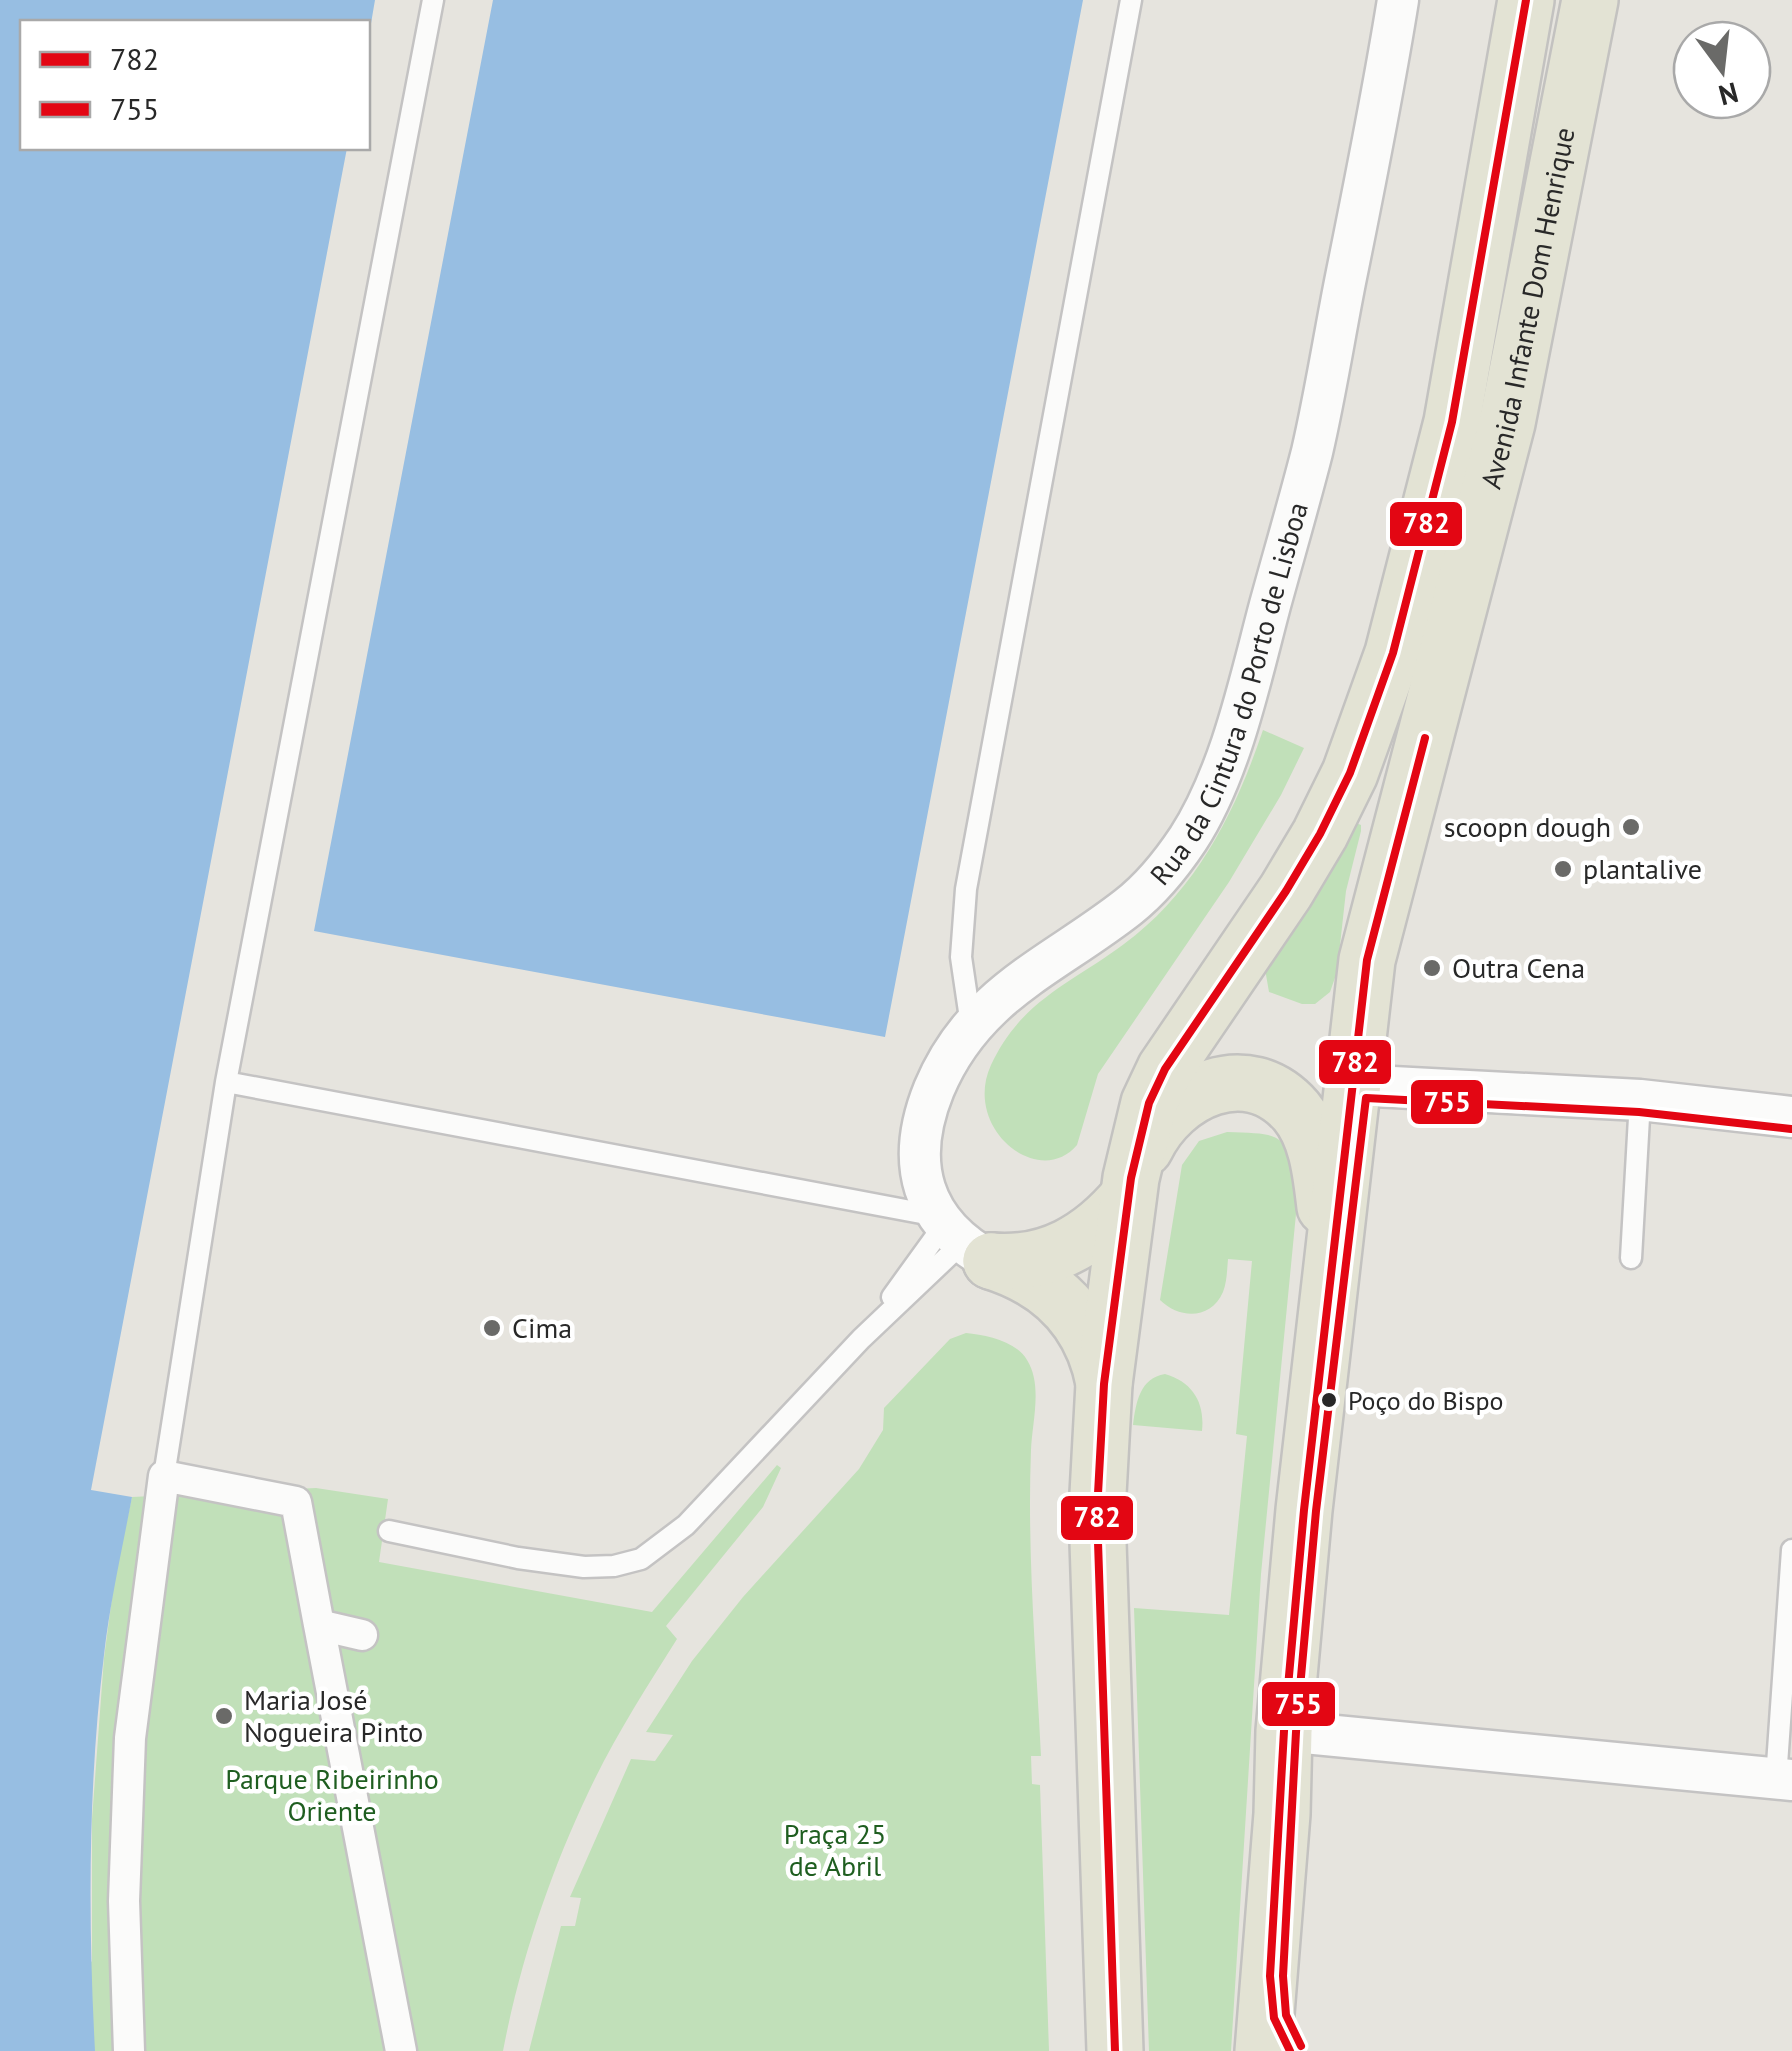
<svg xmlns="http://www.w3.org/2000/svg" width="1792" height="2051" viewBox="0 0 1792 2051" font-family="'PT Sans',sans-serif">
<rect width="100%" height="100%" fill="#e6e4de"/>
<!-- green -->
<path fill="#c1e0b9" d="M1263,730l41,18 -23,47 -52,87 -131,192 -21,71c-38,45 -115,-17 -86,-80 30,-65 81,-82 133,-121 72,-53 111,-131 139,-214z
M1356,823l5,2v6l-15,60 -9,81 -7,20 -15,12h-13l-33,-12 -4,-23z
M1227,1132c52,2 58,-1 72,51l-38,391 -30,477h-82l-15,-443 95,7 18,-179 -11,-2 16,-173 -24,-2c-1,11 -1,23 -5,33 -12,28 -44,27 -63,8l22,-135 17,-24z
M966,1333c20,2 50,8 61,27 16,25 5,63 4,90 -4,102 5,205 10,306h-10l1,28 8,1 9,266h-520l32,-125h14l6,-28 -11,-1 61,-138 24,2 18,-26 -27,-3 46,-71 51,-64 116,-128 24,-39 1,-22 66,-69z
M1165,1374c28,8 40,29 37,57l-69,-6c3,-23 7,-47 32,-51z
M777,1465l4,3 -18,39 -97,119 11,13c-31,49 -63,99 -88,152 -39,82 -69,171 -86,260h-479l68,-90v-142l12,-161 11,-83 17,-78 184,-9 72,11 -9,63 273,50z"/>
<!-- water -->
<path fill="#97bee2" d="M0,0h375l-7,41v-19h-346v126h325l-256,1342 41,7c-10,53 -22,105 -28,158 -16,131 -16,265 -9,396h-95z
M493,0h590l-198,1037 -571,-106z"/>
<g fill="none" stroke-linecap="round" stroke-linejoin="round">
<defs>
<path id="service" d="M971,1025l-10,-68 5,-68 165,-889
M226,1082l711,134
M1631,1258l9,-158
M892,1297l52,-72
M164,1476l62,-394 207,-1082
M389,1531l129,27 66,9 30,-1 27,-7 45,-34 175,-186 100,-95
M1776,1779l16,-229"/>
<path id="pedestrian" d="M319,1625l82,426
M129,2051l-5,-150 6,-163 34,-262 132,26 23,123 43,10"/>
<g id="minor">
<path d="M1355,1085l285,15 152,17"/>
<path id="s1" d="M991,1261c-70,-38 -87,-98 -57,-172 40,-96 119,-123 194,-182 23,-18 44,-44 60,-68 43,-66 62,-159 82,-234 14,-51 29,-102 42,-153 13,-56 22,-114 33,-170 19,-94 38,-188 53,-282"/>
<path d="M1284,1731l508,49"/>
</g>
<g id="primary">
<path d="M1145,1148c27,-57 102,-93 151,-37 22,26 25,64 29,96"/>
<path d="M991,1261c61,19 101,59 113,122"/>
<path d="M991,1261c57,5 101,-21 137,-64"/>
<path d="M1115,2051l-18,-539 7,-128 27,-206 18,-75 16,-34 121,-178 34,-57 30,-61 43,-120 59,-231 74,-422"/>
<path id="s2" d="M1263,2051l19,-237 2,-83 20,-221 63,-550 140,-537 83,-423"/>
</g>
</defs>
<!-- service casing -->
<use href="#service" stroke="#c4c3c3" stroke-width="25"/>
<!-- pedestrian casing -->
<use href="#pedestrian" stroke="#c4c3c3" stroke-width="35"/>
<!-- minor casing -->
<use href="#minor" stroke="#c4c3c3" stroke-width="45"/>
<!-- primary casing -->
<use href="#primary" stroke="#c3c2c0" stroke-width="60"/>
<!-- service -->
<use href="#service" stroke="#fbfbfa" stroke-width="20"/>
<!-- pedestrian -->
<use href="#pedestrian" stroke="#fbfbfa" stroke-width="30"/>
<!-- minor -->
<use href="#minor" stroke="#fbfbfa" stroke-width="40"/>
<!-- primary -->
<use href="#primary" stroke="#e3e3d4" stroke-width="55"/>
<defs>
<path id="bus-1" d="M1115,2051l-18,-539 7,-128 27,-206 18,-75 16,-34 121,-178 34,-57 30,-61 43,-120 59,-231 74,-422
M1290,2051l-16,-33 -4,-42 14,-245 20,-221 63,-550 58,-222"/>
<path id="bus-2" d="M1301,2046l-15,-31 -3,-39 13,-244 20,-221 50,-413 273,14 152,17"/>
</defs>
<!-- bus-1 casing -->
<use href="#bus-1" stroke="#fff" stroke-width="15"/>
<!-- bus-2 casing -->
<use href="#bus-2" stroke="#fff" stroke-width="15"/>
<!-- bus-1 -->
<use href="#bus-1" stroke="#e30613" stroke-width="8"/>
<!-- bus-2 -->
<use href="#bus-2" stroke="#e30613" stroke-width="8"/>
</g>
<!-- markers -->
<g fill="#6a6a68" stroke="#fff" stroke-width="4">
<circle cx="1631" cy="827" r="10"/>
<circle cx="1563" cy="869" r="10"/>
<circle cx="1432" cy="968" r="10"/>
<circle cx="492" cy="1328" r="10"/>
<circle cx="224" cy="1716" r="10"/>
</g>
<circle fill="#282828" stroke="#fff" stroke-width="4" cx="1329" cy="1400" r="9"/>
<g text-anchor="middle" stroke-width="9" stroke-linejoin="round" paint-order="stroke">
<!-- bus labels -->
<g font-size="26" fill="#282828" stroke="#fff" text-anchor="start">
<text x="1348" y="1410">Poço do Bispo</text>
</g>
<!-- street labels -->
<g font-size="28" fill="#282828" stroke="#fff">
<text dy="10" stroke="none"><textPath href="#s2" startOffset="1768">Avenida Infante Dom Henrique</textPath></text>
<text dy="10" stroke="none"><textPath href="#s1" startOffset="715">Rua da Cintura do Porto de Lisboa</textPath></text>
</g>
<!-- poi labels -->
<g font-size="28" fill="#282828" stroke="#fff" text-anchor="start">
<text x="1611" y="837" text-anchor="end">scoopn dough</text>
<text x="1583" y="879">plantalive</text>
<text x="1452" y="978">Outra Cena</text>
<text x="512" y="1338">Cima</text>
<text x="244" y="1710">Maria José<tspan x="244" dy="32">Nogueira Pinto</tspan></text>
</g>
<!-- park labels -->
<g font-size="28" fill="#1f5e20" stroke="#fff">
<text x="332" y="1789">Parque Ribeirinho<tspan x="332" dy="32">Oriente</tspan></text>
<text x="835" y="1844">Praça 25<tspan x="835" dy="32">de Abril</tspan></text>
</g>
</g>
<g stroke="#fff" stroke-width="4">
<rect x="1388" y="500" width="76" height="48" rx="10" fill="#e30613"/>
<rect x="1317" y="1038" width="76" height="48" rx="10" fill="#e30613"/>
<rect x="1409" y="1078" width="76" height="48" rx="10" fill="#e30613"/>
<rect x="1059" y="1494" width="76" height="48" rx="10" fill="#e30613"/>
<rect x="1260" y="1680" width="77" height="48" rx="10" fill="#e30613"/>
</g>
<g font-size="28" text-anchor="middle" font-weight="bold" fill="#fff">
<text x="1426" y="533">782</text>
<text x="1355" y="1072">782</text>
<text x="1447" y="1112">755</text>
<text x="1097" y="1527">782</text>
<text x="1298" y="1714">755</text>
</g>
<!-- legend -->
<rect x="20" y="20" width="350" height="130" fill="#ffffff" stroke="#a9a9a9" stroke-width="2.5"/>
<rect x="40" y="52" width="50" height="15" fill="#e30613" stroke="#a9a9a9" stroke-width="2.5"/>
<text x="110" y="70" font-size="30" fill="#282828">782</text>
<rect x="40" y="102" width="50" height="15" fill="#e30613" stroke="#a9a9a9" stroke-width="2.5"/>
<text x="110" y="120" font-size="30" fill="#282828">755</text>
<!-- north arrow -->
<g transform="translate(1722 70) rotate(165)"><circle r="48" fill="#ffffff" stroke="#a9a9a9" stroke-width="2.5"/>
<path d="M0-8L18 38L0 25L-18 38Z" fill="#6a6a68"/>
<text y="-15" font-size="28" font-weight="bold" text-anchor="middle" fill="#282828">N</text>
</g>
</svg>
